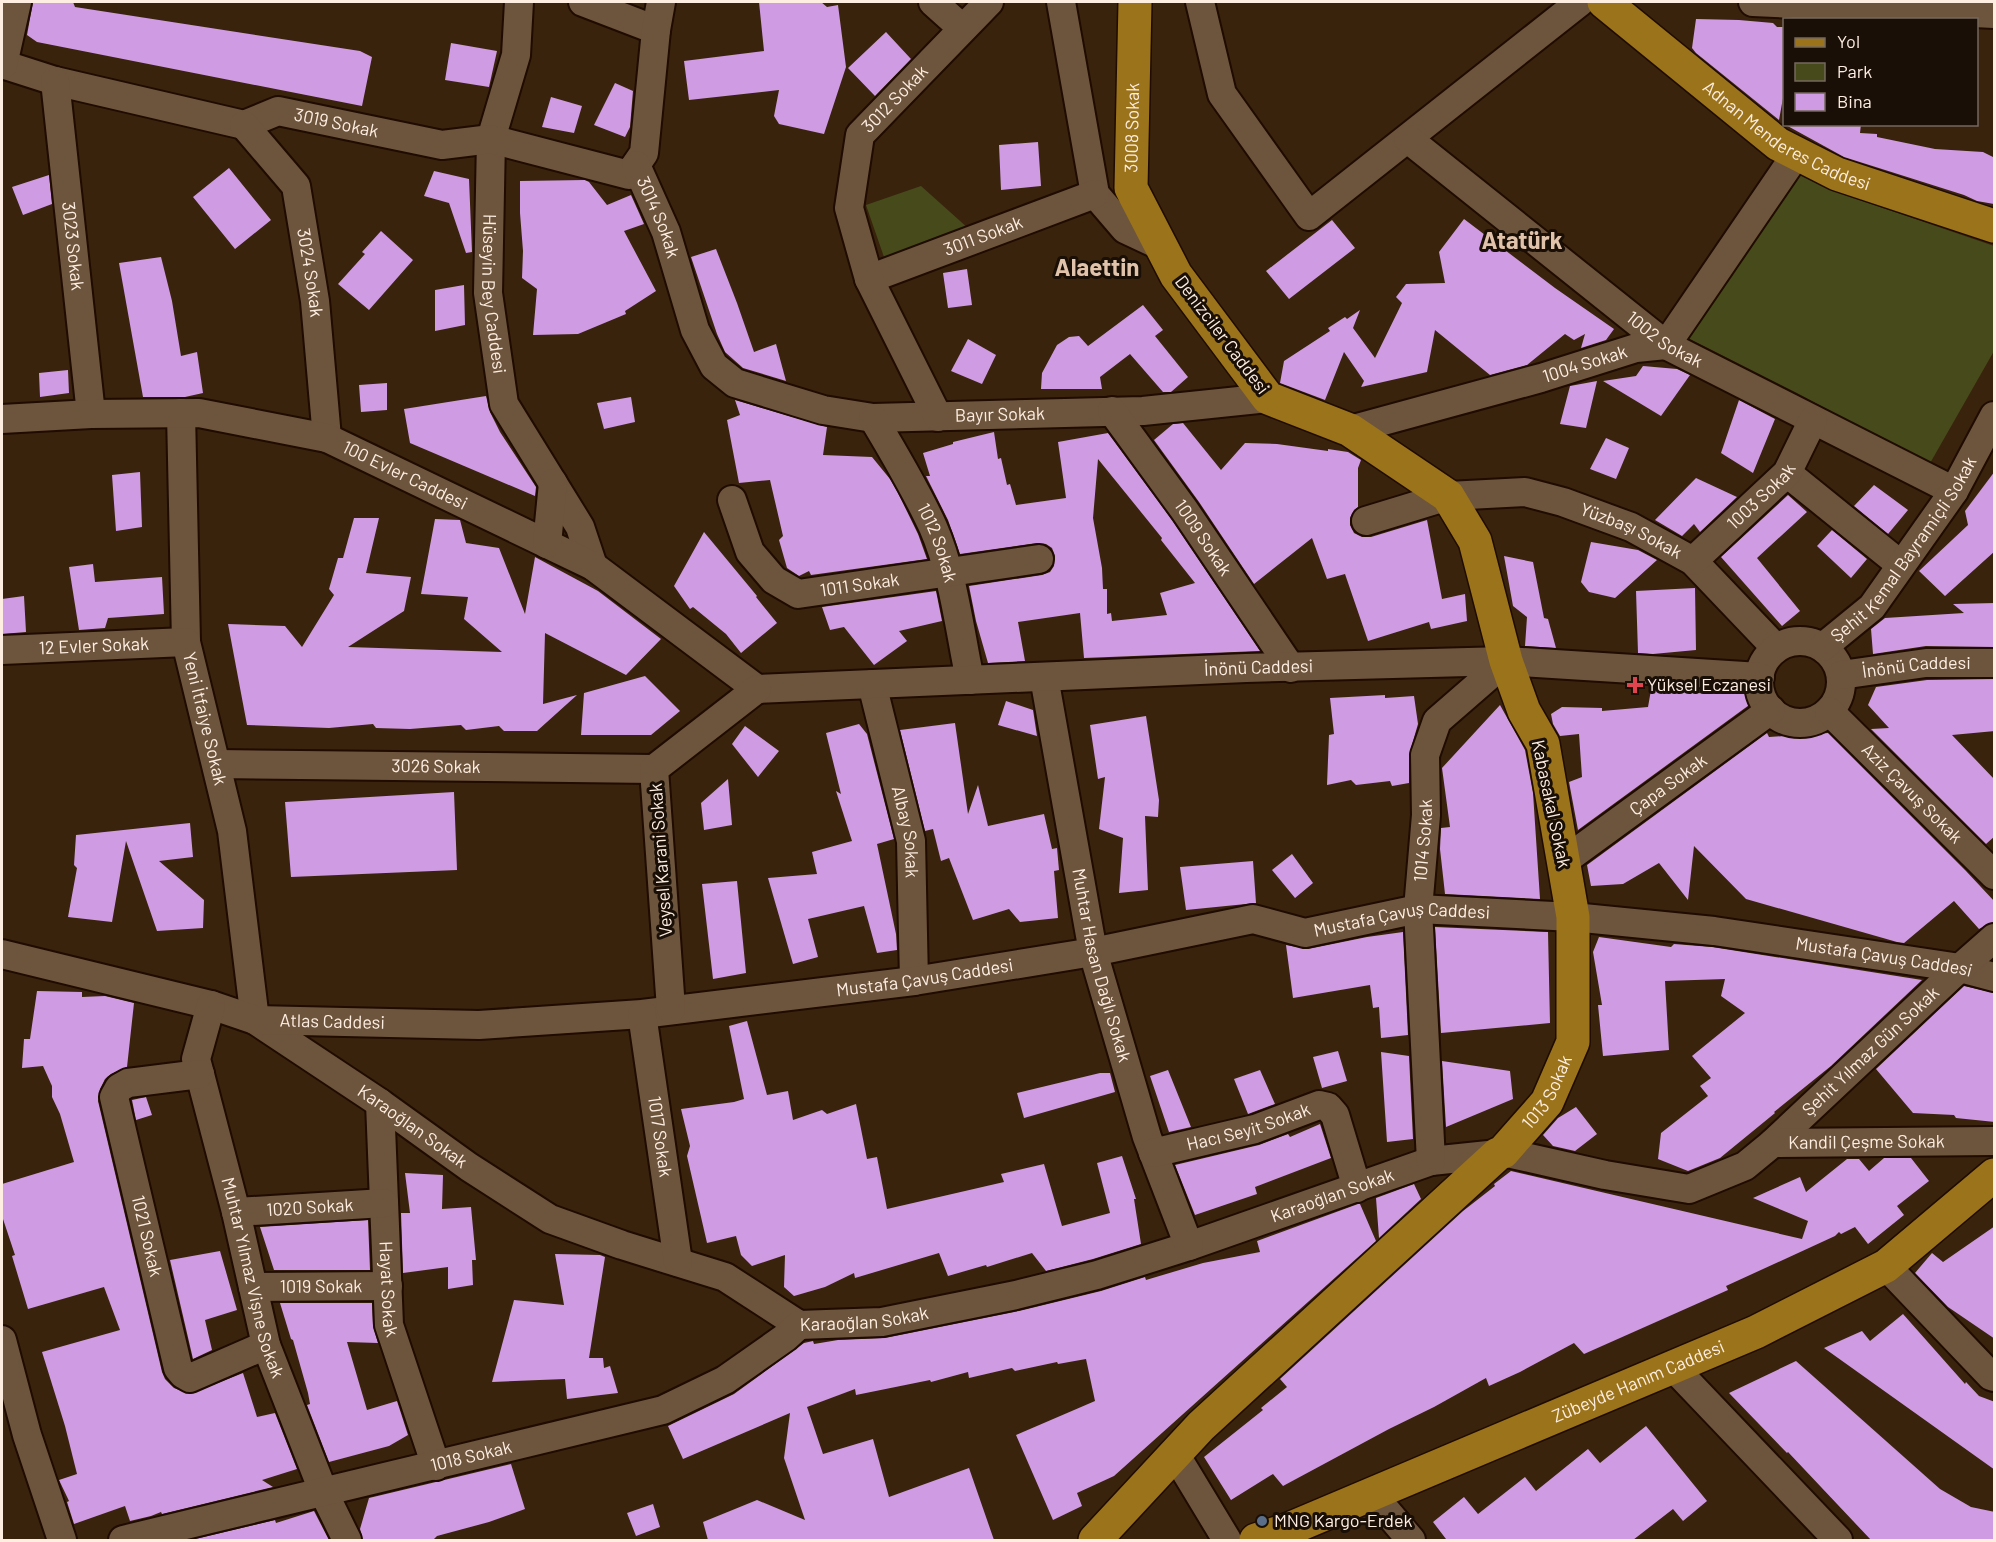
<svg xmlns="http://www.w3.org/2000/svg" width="1996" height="1542" viewBox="0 0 1996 1542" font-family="Barlow,sans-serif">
<rect width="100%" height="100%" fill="#39230d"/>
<!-- green -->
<path fill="#474b1b" d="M1800,175l45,20 149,51v105l-65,114 -132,-72 -111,-56z
M921,186l48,43 -85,28 -18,-52z"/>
<!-- building -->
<path fill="#cf9be3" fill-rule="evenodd" d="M33,2h40l2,5 285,44 12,6 -10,49 -325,-64 -10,-7z
M759,2h62l6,5 11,-2 8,62 -22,67 -45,-10 -5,-8 5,-26 -90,10 -5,-39 80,-10z
M1696,19l43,1 34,3 4,4h8v60l-6,33 -83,-67 -4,-5z
M886,32l25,27 -36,37 -27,-28z
M451,43l46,8 -8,36 -44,-7z
M615,83l18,8 -3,36 -5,10 -31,-12z
M551,97l31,9 -8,27 -32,-6z
M1784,124h77l-1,9 17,1v3l58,12 48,3 12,6 -1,46 -17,-3 -13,-6 -120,-38z
M1038,142l3,44 -40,4 -2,-45z
M229,168l42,52 -36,29 -42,-52z
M434,171l35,8 3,73 -6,1 -17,-50 -25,-7z
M49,175l3,29 -29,11 -11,-28z
M585,180l4,2 18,23 24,-10 13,29 -20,7 32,60 -31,20 1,3 -48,20 -45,1 4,-46 -15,-11 1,-27 -3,-38v-32z
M1464,219l91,69 59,41 -8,11 -25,8 4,-14 -11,6 -9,-6 -38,31 -37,10 -55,-45 -8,42 -66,15 3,-6 -20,-29 -19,48 -45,-17 4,-22 46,-30 -2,-3 17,-11 2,2 13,-9 -7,18 22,30 27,-55 -6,-6 10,-13 39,-1 -6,-31z
M1332,220l23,28 -66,51 -23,-28z
M381,231l32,29 -44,50 -31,-26 27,-30 -3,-2z
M716,249l21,54 17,49 22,-8 10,37 -43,-13 -18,-16 -8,-18 -26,-77z
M161,257l11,44 9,55 16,-4 6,41 -18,4h-42l-24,-134z
M967,269l5,36 -24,3 -5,-35z
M464,285l1,40 -30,6v-41z
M1143,305l20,25 -8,6 33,41 -17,15h-8l-33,-38 -30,23 2,12h-61l1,-16 15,-28 12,-8 10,-1 9,10z
M968,339l28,16 -14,29 -31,-13z
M1643,366l34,3 13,6 -29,41 -58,-35 33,-5z
M68,370l1,23 -29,4 -1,-24z
M1597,381l-11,47 -26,-4 10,-38z
M387,383v27l-26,2 -2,-27z
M486,396l4,16 10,20 36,55 -1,9 -125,-53 -6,-34z
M631,397l4,25 -31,7 -7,-26z
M735,400l92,27 -4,28 49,2 18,22 8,14 20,41 9,25 -116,16 -2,-4 -10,5 -12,-8 -8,-28 4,-4 -13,-56 -31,3 -12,-63 13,-5z
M1739,400l36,19 -22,54 -32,-20z
M1183,423l38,47 24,-27 32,1 51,7v-2l20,3 13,8 -3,8v39l-4,3 -4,8v7l4,8 8,4h9l56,-17 15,79 23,-5 2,27 -36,8 -2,-7 -61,19 -23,-67 -18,5 -15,-41 -58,46 -55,-82 -45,-62 19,-16z
M994,432l4,27 3,-1 6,27 3,-1 6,21 50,-7 -8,-56 50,-9 64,87 88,131 -176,7 -4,-45 -62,9 7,39 -37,2 -12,-42 -7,-35 73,-11 8,-3 4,-6 1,-10 -3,-8 -6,-4 -9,-1 -77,11 -12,-34 -22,-44h4l-7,-23 30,-9v-2zM1098,459l64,79 -1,2 34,43 -35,10 7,22 -55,6 -1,-8 -4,1v-25h-4l-1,-21 -9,-50z
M1606,438l23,10 -13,31 -26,-10z
M1995,471v80l-50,45 -26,-25 49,-46 -3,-14z
M140,472l2,55 -26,4 -4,-56z
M1696,478l41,19 -37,35 -6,-8 -12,12 -27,-16z
M1874,485l34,25 -20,24 -34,-28z
M1788,495l19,17 -50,46 43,53 -18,15 -61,-69z
M354,518h25l-13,55 45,4 -7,34 -56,36 154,5 -38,-33 4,-22 -47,-3 14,-75 25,1 6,23 33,5 26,66 10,-57 63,34 63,48 -35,36 -81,-42 -2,71 34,-9 -40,36h-33l-5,-5 -33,4 -5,-5 -51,4 -34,-1 -3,-4 -44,4 -82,-3 -19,-101 57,2 17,21 32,-52 -5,-6 9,-31h5z
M1832,530l35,29 -16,19 -34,-32z
M704,532l53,64 -1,1 21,26 -36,30 -15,-19 -33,-27 -3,2 -16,-23z
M1591,542l47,8 19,10 -42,38 -26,-6 -8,-10z
M1504,556l29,6 11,56 4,1 8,29 -31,-2 2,-29 -14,-11z
M93,564l2,18 67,-5 2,37 -56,4 -3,10 -26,2 -10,-63z
M1695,588l1,62 -43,4 -15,-1 -2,-62z
M936,591l6,30 -43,10 8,10 -33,24 -30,-38 -14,3 -8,-23z
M24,596l2,36 -24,2v-35z
M1995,603v44l-69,-1 -53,8 -2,-25 14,-11 79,-5 -11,-9z
M645,676l35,35 -29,24h-70l3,-42z
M1995,679v52l-43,4 43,45v56l-9,8 -115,-115 18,-1 -21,-23 8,-18 51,-7z
M1651,690l62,4h41l2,6 -178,130 -9,-48 13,-5 -3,-43 -19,2 -7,-12 -2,-10 11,-7 40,1v3l46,-4z
M1385,695v3l29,-2 4,28 -9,31v28l-17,3 -2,-5 -34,4 -5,-5 -24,5 2,-50 5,-1 -4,-36z
M1006,701l27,9 4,26 -39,-11z
M1500,705l25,45 8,43 7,106 -95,-5 -5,-45 1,-21 9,-1 -8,-59z
M1146,716l13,84 -1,17 -13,-1 3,74 -29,3 4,-55 -24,-9 6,-52 -7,2 -8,-54z
M955,723l13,91 10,-29 10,41 56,-12 8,35 5,-1 2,22 -5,1 4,47 -38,4 -11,-13 -36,11 -24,-62 -8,3 -8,-32 -8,2 -25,-101z
M859,724l8,10 27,105 -17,5 19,90 1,16 -20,3 -13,-47 -56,13 10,38 -25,7 -25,-86 49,-4 -5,-22 40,-11 -16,-50 5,3 -15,-61z
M745,726l34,25 -21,26 -26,-33z
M1767,733l2,4 59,-4 138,138 29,31v19l-16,8 -25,-28 -50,42 -7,-1 -151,-43 -52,-53 -6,54 -29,-37 -36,21 -32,2 -4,-21z
M728,779l4,46 -28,5 -3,-27z
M454,792l3,78 -166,7 -6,-75z
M190,823l3,34 -34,4 45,39 -1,28 -46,3 -31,-90 -14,81 -44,-5 9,-49 -3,-3 2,-30z
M1292,854l21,29 -18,15 -23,-28z
M1253,861l3,42 -70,7 -6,-43z
M737,881l9,92 -33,6 -11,-95z
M1435,927l113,5 2,91 -109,10z
M1403,932l5,103 -27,3 -2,-31 -6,1 -3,-23 -77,13 -7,-53 22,4 59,-12z
M1599,937l72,10 3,-3 38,3 210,33 -91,86 -57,46 1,1 -55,45 -32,13 -30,-12 3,-26 47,-37 -8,-10 11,-8 -19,-22 53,-43 -24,-17 4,-17 -60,2 4,69 -66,6 -5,-51h4l-9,-53z
M1964,986l31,7v129l-39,-4 -2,-3 -41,-2 -37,-44z
M37,991l45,1v5l23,-1 29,7 -7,64 -16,7 -6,5 -5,10 -2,12 64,271 3,7 9,9 16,6 53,-21 14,44 18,-4 22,56 -35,11 11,7 -111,27 -1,-2 -10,4 -21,5 -5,-15 -51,18 -7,-22 2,-1 -10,-21 18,-6 -12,-48 -23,-74 78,-22 -16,-43 -76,22 -16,-53 3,-1 -13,-39v-32l72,-22 -14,-48 -8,-17v-11l-9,-20 -21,2 2,-29h6z
M747,1021l20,74 21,-4 5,29 29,-10 5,4 29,-10 11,55 10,-2 10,52 117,-27 -3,-8 43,-10 18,62 48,-13 -13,-50 25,-7 14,43h-2l7,45 -48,15 -47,12 -14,-18 -45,14 -1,-2 -38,11 -9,-23 -84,25 -1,-5 -29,14 -31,9 -10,-9 1,-32 -33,11 -11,-11 -5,-19 -29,7 -20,-87 3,-10 -9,-37 53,-7 10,-3 -15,-73z
M1338,1051l9,30 -25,7 -9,-31z
M1381,1052l28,4 4,83 -26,3z
M1442,1061l68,10 3,28 -67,28z
M1168,1070l23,57 -22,5 -19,-56z
M1260,1070l15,34 -27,10 -14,-35z
M1100,1073h10l5,19 -91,26 -7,-25z
M146,1097l6,18 -16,5 -4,-20z
M1576,1107l21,27 -22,17 -22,-5 -10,-11 15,-17z
M1320,1124l11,34 -76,29 2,7 -62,21 -20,-50 84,-20 29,-11 2,3z
M1884,1158h27l18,23 -32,25 7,9 -36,29 -13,-17 -14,7 -2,-2 -4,4 -109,50 2,4 -144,64 -10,-11 -54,29 -31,14 -3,-8 -52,29 -45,22 -106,57 -10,-12 -42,26 -27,-43 59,-47 -2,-2 26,-21 -7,-8 183,-168 32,-25 -1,-2 17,-13 291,68 6,-18 -55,-23 47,-21 6,15 41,-33h12l10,12z
M405,1173l38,2 -1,34 29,-2 5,53h-4l1,25 -25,4v-22l-45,6 -2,-60h9z
M1414,1184l7,15 -42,39 -3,-40z
M1358,1204h2l16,37 -262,235 -37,17 5,13 -29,14 -37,-85 79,-34 -9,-42 -28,5 -1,-2 -42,9 -3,-3 -43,10 -1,-6 -37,10 -1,-2 -74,15 -1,-6 -48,18 16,47 50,-15 16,58 80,-29 25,72h-286l-5,-18 54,-22 48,20 -21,-62 6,-45 -107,46 -15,-33 66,-32 70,-51 9,-2 1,3 24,-4 47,-2 134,-27 82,-20 44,-14 1,3 57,-17 57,-11 -3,-11z
M368,1220l2,50h-96l-14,-43z
M1995,1226v113l-47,-32 -33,-34 17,-20 11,9z
M220,1251l17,59 -32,10 7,30 -19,9 -23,-99z
M555,1254l45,1 5,2 -16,101h14l1,10 6,-2 8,27 -51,6 -2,-20 -73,3 22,-82 50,5z
M280,1303h92l1,23 5,17 -31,-1 20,68 30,-9 11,34 -19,11 -60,16 -22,-57 3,-1 -2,-11 -15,-53 -2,-1z
M1903,1314l62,70 1,-2 13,14 16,6v68l-171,-122 38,-17 8,10z
M1796,1361l144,128 31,18 24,5v28h-124l-83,-88 -1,1 -58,-60z
M1646,1426l61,75 -24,20 -10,-12 -40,31h-189l2,-1 -13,-17 31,-25 14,17 47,-37 11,14 52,-42 12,14z
M511,1464l14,45 -36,13 -52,14 -4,4h-70l-3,-11 9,-31z
M653,1504l7,23 -24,9 -9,-23z
M314,1511l15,29h-138l84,-20 1,3z"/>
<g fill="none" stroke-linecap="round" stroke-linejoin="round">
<defs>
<g id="minor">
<path id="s1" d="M519,2l-3,53 -25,84 -3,154 16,111 76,123 13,39"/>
<path d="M583,2l73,28"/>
<path d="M933,2l29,26"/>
<path d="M1061,2l34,192 30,35 36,17"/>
<path d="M1200,2l22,92 87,122 271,-214"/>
<path d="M1753,2l241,12"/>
<path id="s2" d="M2,64l53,17 189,44 34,-14 164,34 49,-6 138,36 15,-22 12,-123 5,-28"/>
<path d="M3,65l14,-63"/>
<path id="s3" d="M55,81l36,333"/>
<path id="s4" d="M244,125l52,61 19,115 12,137"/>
<path id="s5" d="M1408,139l258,206 288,146"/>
<path id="s6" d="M636,165l30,67 29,98 19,36 21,17 88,27 50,8 270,-7 125,-13"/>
<path id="s7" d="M869,279l226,-85"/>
<path id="s8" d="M1112,411l73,100 106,157"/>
<path id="s9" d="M181,413l5,229 46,189 23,189 125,83 89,64 81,52 72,26 103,32 74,48 83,-3 134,-27 81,-20 92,-29 242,-85 67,-7"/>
<path id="s10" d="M938,417l-69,-138 -20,-71 11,-73 129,-133"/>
<path id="s11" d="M873,418c21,35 43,72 60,109 20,45 27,105 37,153"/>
<path id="s12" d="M2,419l89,-5 108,-1 128,25 266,128 164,123"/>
<path id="s13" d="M1350,430l191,-52 95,-30 30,-3 131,-192"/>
<path d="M1787,473l114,92"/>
<path id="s14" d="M732,500l18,52 24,28 24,14 241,-35"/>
<path id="s15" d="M1366,521l82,-25 77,-4 38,10 68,25 62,34 83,87"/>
<path d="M547,544l6,-61"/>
<path id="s16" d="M1693,561l94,-88 26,-53"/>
<circle cx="1800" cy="682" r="41"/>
<path id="s17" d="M1823,647l49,-40 82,-116 40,-75"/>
<path id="s18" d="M2,650l184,-8"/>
<path id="s19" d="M1841,675l85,-12h68"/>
<path id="s20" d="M1044,677l49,275 54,185 42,109"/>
<path id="s21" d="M872,684l39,157 3,140"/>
<path id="s22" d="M757,689l489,-21 260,-7 254,16"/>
<path id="s23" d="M1829,711l165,164"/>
<path id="s24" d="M217,764l437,5"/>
<path id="s25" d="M1564,861l207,-151"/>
<path id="s26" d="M2,954l209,51 44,15 224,5 163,-11 272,-33 179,-29 160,-33 52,14 113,-24 155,8 141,14 246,37 34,9"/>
<path id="s27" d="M211,1005l-15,54 40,153 30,133 57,146 24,49"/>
<path d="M671,1009l-17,-240 103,-80"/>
<path id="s28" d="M642,1014l36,248"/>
<path id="s29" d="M200,1074l-72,9 -9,5 -5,9 64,271 5,6 7,4 76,-33"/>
<path id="s30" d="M380,1103l9,222 47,141"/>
<path id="s31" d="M1773,1143l179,-168 42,-37"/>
<path id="s32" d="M1503,1152l102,23 84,14 56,-23 28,-23 221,-2"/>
<path id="s33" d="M1153,1153l102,-24 64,-24 9,2 7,8 22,73"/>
<path id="s34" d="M1431,1161l-13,-252 8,-94 -1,-60 12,-34 69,-60"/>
<path id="s35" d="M236,1212l148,-9"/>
<path d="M1886,1266l105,110 3,1"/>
<path id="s36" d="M253,1287l135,-1"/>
<path d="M2,1340l25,95 35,105"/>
<path d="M1673,1367l165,173"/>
<path d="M1175,1454l52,86"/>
<path d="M1372,1494l39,46"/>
<path id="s37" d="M123,1540l540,-130 62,-30 61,-43 13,-12"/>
</g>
<g id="major">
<path id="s38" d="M1604,2l174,142 59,30 157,52"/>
<path id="s39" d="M1095,1540l106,-114 297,-272 5,-2 44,-50 26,-60v-125l-30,-173 -19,-33 -18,-50 -31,-120 -27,-45 -98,-66 -82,-32 -92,-123 -45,-87 4,-186"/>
<path id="s40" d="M1256,1540l33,-11 467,-197 130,-66 108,-91"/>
</g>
</defs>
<!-- minor casing -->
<use href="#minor" stroke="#1f0b00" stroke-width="32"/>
<!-- major casing -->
<use href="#major" stroke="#1f0b00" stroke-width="36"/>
<!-- minor -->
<use href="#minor" stroke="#6d543d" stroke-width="28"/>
<!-- major -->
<use href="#major" stroke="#9b731b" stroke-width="33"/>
</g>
<!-- markers -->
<path fill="#e0444e" stroke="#190f06" stroke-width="2" d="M1632 676h6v6h6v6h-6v6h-6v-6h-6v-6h6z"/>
<circle fill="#5c6f8a" stroke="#190f06" stroke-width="2" cx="1262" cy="1521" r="6"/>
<g text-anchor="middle" stroke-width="6" stroke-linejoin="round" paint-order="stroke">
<!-- street labels -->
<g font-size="18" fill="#feeee2" stroke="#190f06">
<text dy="6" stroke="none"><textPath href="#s10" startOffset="352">3012 Sokak</textPath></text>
<text dy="6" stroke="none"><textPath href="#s2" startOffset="346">3019 Sokak</textPath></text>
<text dy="6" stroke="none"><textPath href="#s39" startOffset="1782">3008 Sokak</textPath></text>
<text dy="6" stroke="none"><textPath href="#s38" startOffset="228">Adnan Menderes Caddesi</textPath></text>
<text dy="6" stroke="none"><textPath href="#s6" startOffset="57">3014 Sokak</textPath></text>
<text dy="6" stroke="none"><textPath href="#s7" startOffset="122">3011 Sokak</textPath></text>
<text dy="6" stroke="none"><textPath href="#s3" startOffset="166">3023 Sokak</textPath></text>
<text dy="6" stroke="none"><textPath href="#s4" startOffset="168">3024 Sokak</textPath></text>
<text dy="6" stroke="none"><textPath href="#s1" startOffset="296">Hüseyin Bey Caddesi</textPath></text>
<text transform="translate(1222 335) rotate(53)" y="6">Denizciler Caddesi</text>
<text dy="6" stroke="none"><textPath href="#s5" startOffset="326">1002 Sokak</textPath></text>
<text dy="6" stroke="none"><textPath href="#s13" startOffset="244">1004 Sokak</textPath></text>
<text dy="6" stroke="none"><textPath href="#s6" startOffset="513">Bayır Sokak</textPath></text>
<text dy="6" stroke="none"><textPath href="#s12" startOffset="414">100 Evler Caddesi</textPath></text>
<text dy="6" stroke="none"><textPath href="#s16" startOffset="94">1003 Sokak</textPath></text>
<text dy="6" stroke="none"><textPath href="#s15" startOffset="276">Yüzbaşı Sokak</textPath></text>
<text dy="6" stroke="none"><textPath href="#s8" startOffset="156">1009 Sokak</textPath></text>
<text dy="6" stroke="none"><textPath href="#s11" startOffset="141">1012 Sokak</textPath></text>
<text dy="6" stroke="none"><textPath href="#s17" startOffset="128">Şehit Kemal Bayramiçli Sokak</textPath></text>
<text dy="6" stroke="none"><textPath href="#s14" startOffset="182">1011 Sokak</textPath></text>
<text dy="6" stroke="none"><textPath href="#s18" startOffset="92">12 Evler Sokak</textPath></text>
<text dy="6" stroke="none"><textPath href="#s19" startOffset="76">İnönü Caddesi</textPath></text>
<text dy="6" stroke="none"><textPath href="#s22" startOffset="502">İnönü Caddesi</textPath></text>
<text dy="6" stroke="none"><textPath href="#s9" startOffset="308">Yeni İtfaiye Sokak</textPath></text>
<text dy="6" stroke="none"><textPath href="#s24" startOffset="219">3026 Sokak</textPath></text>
<text dy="6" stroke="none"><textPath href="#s25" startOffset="129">Çapa Sokak</textPath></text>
<text dy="6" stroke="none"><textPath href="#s23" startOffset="117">Aziz Çavuş Sokak</textPath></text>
<text transform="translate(1551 804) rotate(78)" y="6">Kabasakal Sokak</text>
<text dy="6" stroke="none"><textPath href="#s21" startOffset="152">Albay Sokak</textPath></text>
<text dy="6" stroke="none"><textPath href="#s34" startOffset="321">1014 Sokak</textPath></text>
<text transform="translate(661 860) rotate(-94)" y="6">Veysel Karani Sokak</text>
<text dy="6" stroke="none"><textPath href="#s26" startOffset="1420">Mustafa Çavuş Caddesi</textPath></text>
<text dy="6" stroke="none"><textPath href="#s26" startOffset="1906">Mustafa Çavuş Caddesi</textPath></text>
<text dy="6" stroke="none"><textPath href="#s20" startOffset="294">Muhtar Hasan Dağlı Sokak</textPath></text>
<text dy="6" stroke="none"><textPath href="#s26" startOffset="934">Mustafa Çavuş Caddesi</textPath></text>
<text dy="6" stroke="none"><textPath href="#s26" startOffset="339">Atlas Caddesi</textPath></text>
<text dy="6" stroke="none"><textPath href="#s31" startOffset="134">Şehit Yılmaz Gün Sokak</textPath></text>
<text dy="6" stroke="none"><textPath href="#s39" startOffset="639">1013 Sokak</textPath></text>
<text dy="6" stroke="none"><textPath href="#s33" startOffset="99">Hacı Seyit Sokak</textPath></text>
<text dy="6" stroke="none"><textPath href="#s9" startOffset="804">Karaoğlan Sokak</textPath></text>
<text dy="6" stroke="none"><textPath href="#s28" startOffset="124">1017 Sokak</textPath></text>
<text dy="6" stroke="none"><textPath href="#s32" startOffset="380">Kandil Çeşme Sokak</textPath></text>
<text dy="6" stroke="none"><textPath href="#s9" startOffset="1794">Karaoğlan Sokak</textPath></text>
<text dy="6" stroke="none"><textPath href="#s35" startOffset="74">1020 Sokak</textPath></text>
<text dy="6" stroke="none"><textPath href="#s29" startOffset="236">1021 Sokak</textPath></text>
<text dy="6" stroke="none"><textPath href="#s27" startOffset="282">Muhtar Yılmaz Vişne Sokak</textPath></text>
<text dy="6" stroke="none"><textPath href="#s36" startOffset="68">1019 Sokak</textPath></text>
<text dy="6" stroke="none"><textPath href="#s30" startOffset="186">Hayat Sokak</textPath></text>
<text dy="6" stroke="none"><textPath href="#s9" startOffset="1308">Karaoğlan Sokak</textPath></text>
<text dy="6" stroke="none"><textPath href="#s40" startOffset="414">Zübeyde Hanım Caddesi</textPath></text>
<text dy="6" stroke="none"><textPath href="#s37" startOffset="358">1018 Sokak</textPath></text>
</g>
<!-- poi labels -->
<g font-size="18" fill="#feeee2" stroke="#190f06" text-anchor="start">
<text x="1647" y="691">Yüksel Eczanesi</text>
<text x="1274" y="1527">MNG Kargo-Erdek</text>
</g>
<!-- district labels -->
<g font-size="24" font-weight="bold" fill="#e0c3aa" stroke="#190f06">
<text x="1522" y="249">Atatürk</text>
<text x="1097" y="276">Alaettin</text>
</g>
</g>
<!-- border -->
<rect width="1996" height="1542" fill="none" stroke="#feeee2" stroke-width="6"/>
<!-- legend -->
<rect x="1783" y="18" width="195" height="108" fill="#190f06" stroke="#75685e" stroke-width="1.5"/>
<rect x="1795" y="38" width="30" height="9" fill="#9b731b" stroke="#75685e" stroke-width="1.5"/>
<text x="1837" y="48" font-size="18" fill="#feeee2">Yol</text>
<rect x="1795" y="63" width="30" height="18" fill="#474b1b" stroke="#75685e" stroke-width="1.5"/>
<text x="1837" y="78" font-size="18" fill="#feeee2">Park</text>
<rect x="1795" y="93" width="30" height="18" fill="#cf9be3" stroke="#75685e" stroke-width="1.5"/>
<text x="1837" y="108" font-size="18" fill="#feeee2">Bina</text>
</svg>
